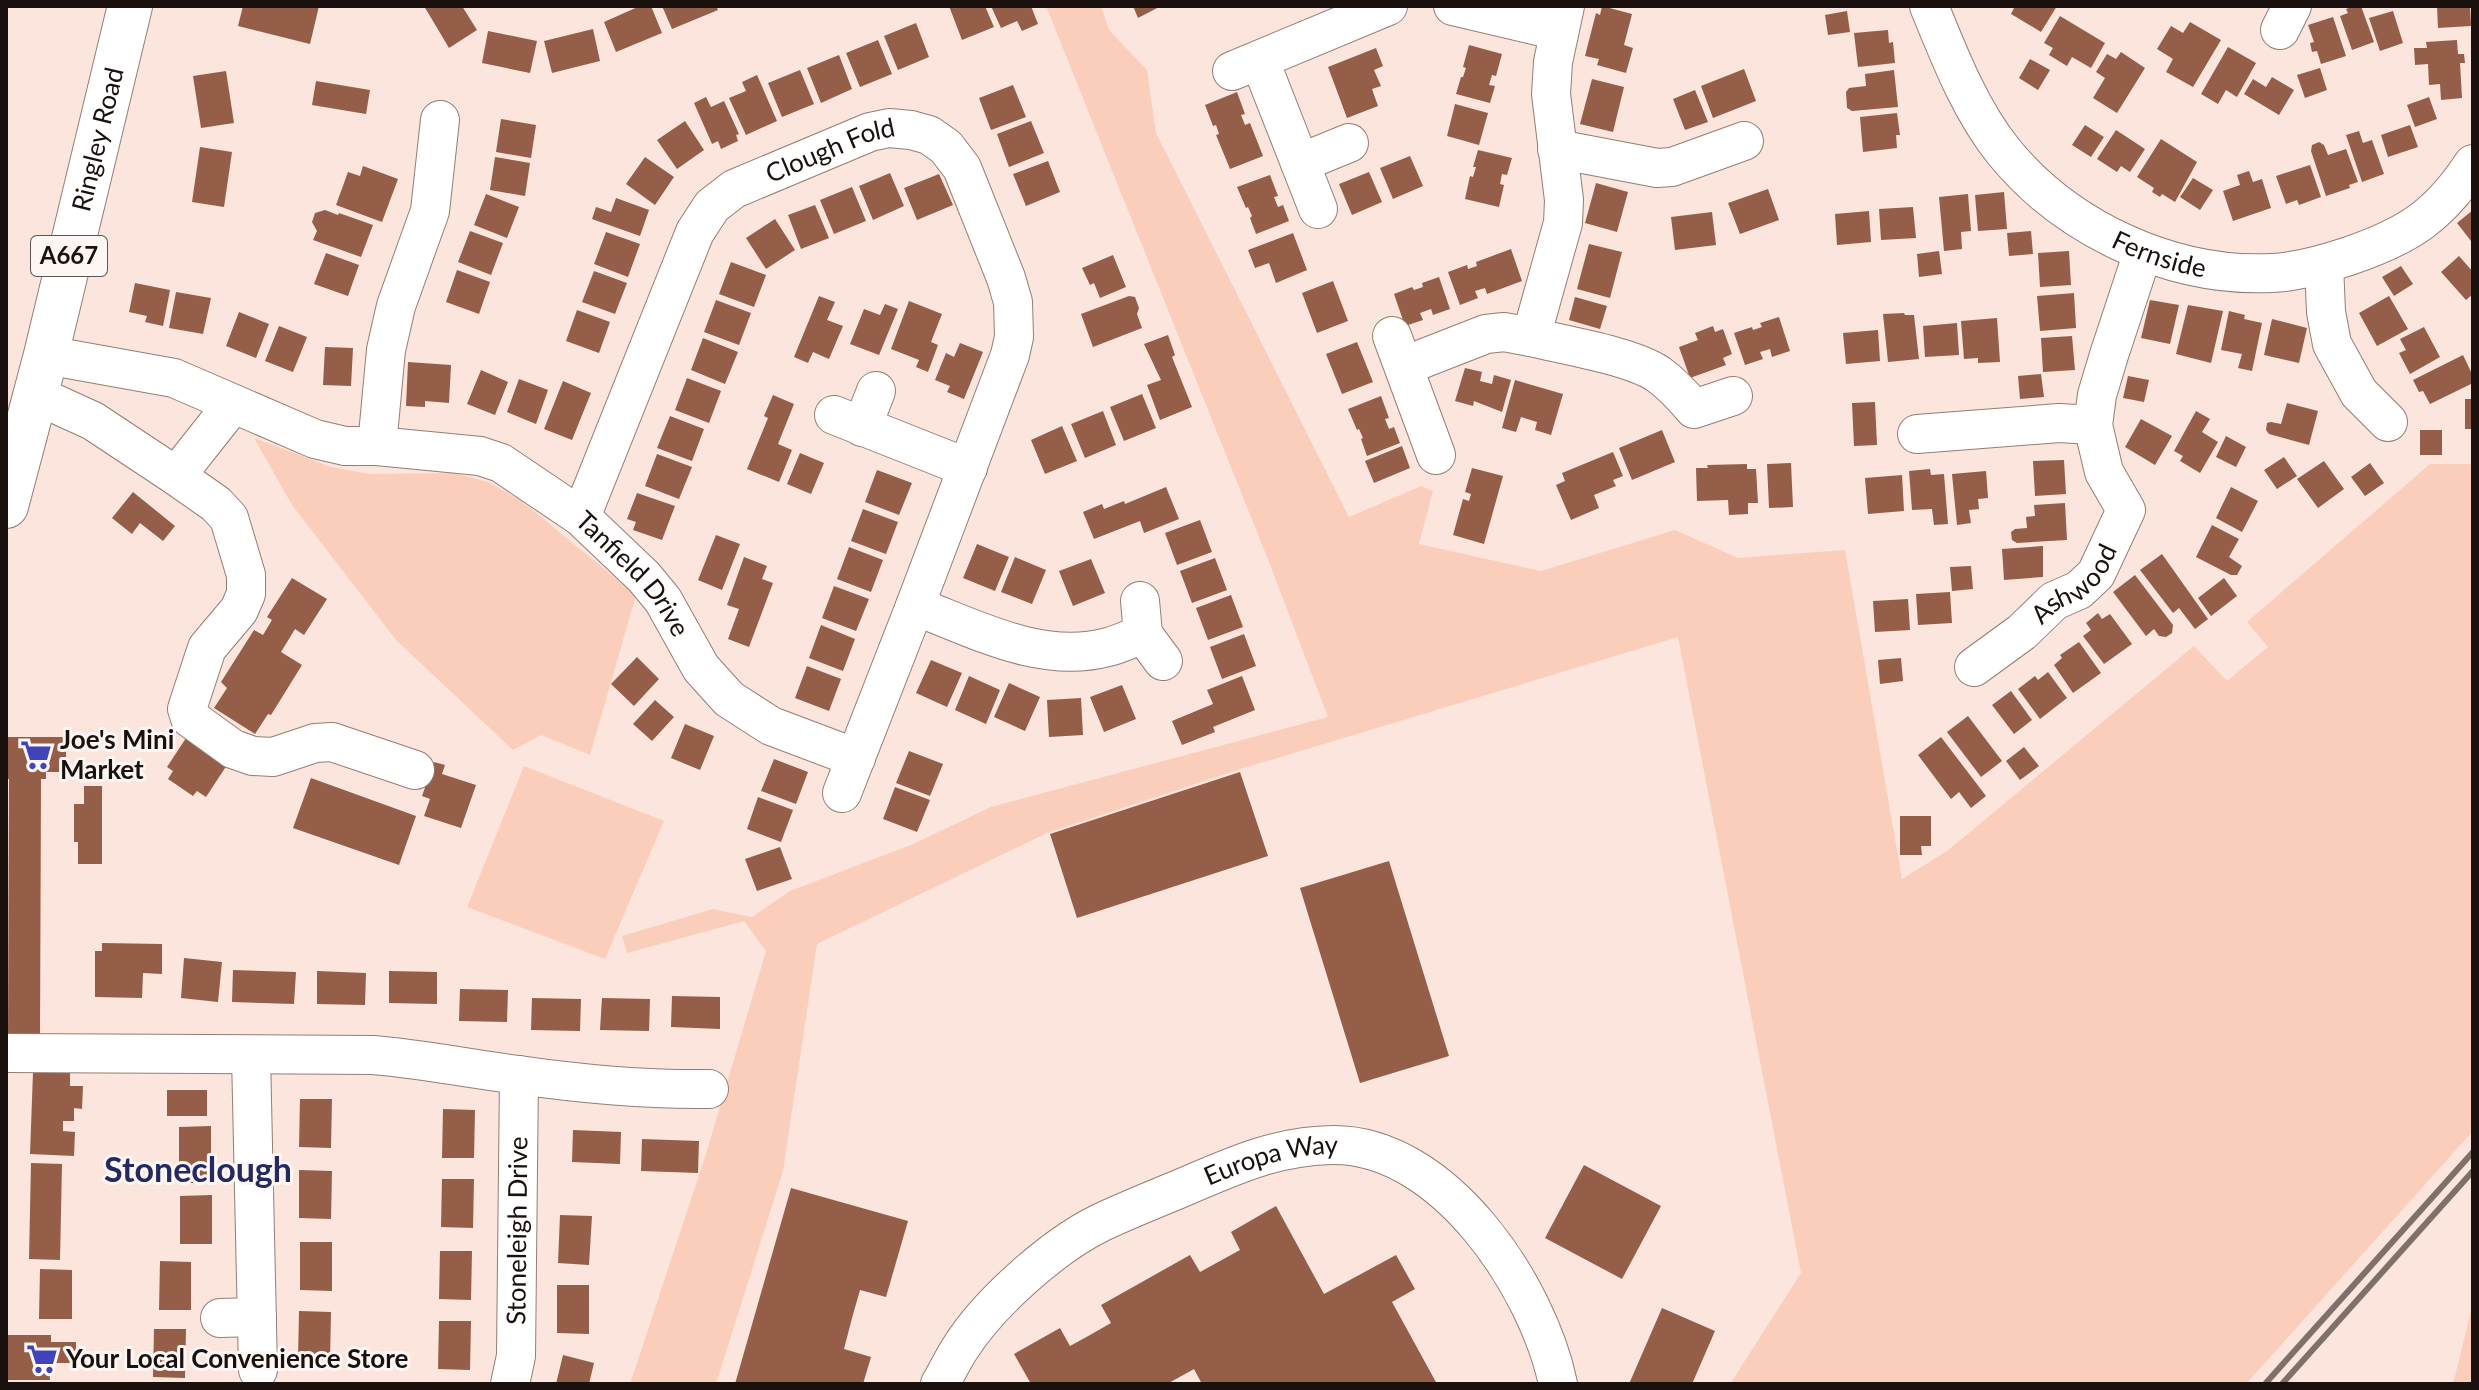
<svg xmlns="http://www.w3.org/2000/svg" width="2479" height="1390" viewBox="0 0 2479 1390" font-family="Lato,sans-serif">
<rect width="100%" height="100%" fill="#fce5dc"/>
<!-- green -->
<path fill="#fbcebc" d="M1046,6h55l8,24 38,40 9,63 193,384 72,-31 12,5 -14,53 122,27 134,-41 63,28 107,-8 57,329 45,-28 247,-205 33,35 41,-34 -21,-25 183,-158h43v667l-227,253h-516l71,-111 -123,-636 -434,131 -197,65 -230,111 -34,227 -67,213h-86l76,-230 60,-203 -22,-30 -117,32 -5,-17 91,-27 39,8 38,-26 121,-46 80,-38 337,-90 -59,-155z
M254,438l77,29 38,7 85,-1 34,9 31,17 117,96 -46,160 -49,-20 -28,15 -117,-110 -104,-135z
M524,766l140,55 -59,138 -138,-52z
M2473,1303v81h-22l3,-4z"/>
<!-- building -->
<path fill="#945e49" d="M243,6h76l-9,38 -72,-18z
M424,6h38l15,24 -28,18z
M640,6h11l11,27 -46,19 -12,-30z
M662,6h54l2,4 -46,19z
M949,6h36l9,21 -32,13z
M991,6h40l7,18 -16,7 -5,-10 -16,7z
M1133,6h28l-23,12z
M1602,6l30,8 -8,31 9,3 -7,25 -29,-8 2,-6 -14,-3 11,-43 4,2z
M2015,6h42l-16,26 -30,-18z
M2354,6h7l13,36 -22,8 -12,-34 8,-3 -2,-4z
M2437,6h33l1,20 -33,2z
M1847,11l3,21 -22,3 -3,-20z
M2393,11l10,32 -23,8 -11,-33z
M2060,16l45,27 -14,25 -19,-11 -5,9 -18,-11 4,-7 -9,-5z
M2333,17l13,39 -25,8 -4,-13 -5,1 -2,-9 4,-1 -6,-17z
M2190,22l31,18 -28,47 -27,-15 7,-13 -16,-10 14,-23 12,7z
M916,23l13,34 -31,13 -14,-34z
M593,29l7,32 -48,12 -8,-32z
M1888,30l1,13 4,-1 2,21 -37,4 -4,-34z
M488,31l49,10 -7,32 -48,-10z
M878,40l14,34 -32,13 -14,-34z
M2457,40l1,14h6l1,9h-5l2,35 -21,2 -1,-16 -11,1 -1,-21 -13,1 -1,-17h13l-1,-6z
M1469,45l33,9 -6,22 -4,-1 -3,10 6,1 -5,17 -34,-9 5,-17h2l3,-9 -3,-1z
M2228,47l28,16 -19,34 -11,-7 -8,14 -17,-10z
M1376,48l7,18 -9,4 7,16 -9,3 6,17 -31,12 -19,-51z
M2121,52l24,16 -28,45 -24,-15 12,-20 -9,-6 11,-18 9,5z
M839,55l13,34 -31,14 -14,-35z
M2030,59l20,11 -12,20 -19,-12z
M2320,68l7,22 -22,8 -8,-23z
M1744,69l12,32 -43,17 -12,-32z
M800,70l14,34 -32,13 -14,-34z
M1894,70l4,37 -46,4 -5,-3 -1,-16 3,-4 17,-2 -1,-12z
M226,71l8,52 -33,5 -8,-52z
M757,75l20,46 -31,14 -17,-37 17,-7 -4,-9z
M2272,77l22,13 -15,25 -35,-21 9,-15 13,8z
M1592,79l32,8 -11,45 -33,-8z
M316,81l54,9 -4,24 -54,-9z
M1013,85l13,32 -35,13 -12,-32z
M1695,90l13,32 -23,8 -12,-31z
M1237,92l8,22 -4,1 4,10 5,-2 13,33 -33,13 -14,-34 3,-1 -3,-9 -3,1 -8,-21z
M706,97l5,10 13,-6 15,33 -3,1 2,6 -17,8 -3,-8 -6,3 -18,-41z
M2429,97l8,22 -22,8 -8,-22z
M1455,104l33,9 -9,32 -32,-9z
M1897,113l3,22h-4l1,13 -34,4 -3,-35z
M501,119l35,6 -5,33 -35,-6z
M685,121l19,29 -27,19 -20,-29z
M1031,121l13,32 -35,14 -12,-33z
M2085,125l19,12 -13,20 -19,-12z
M2410,125l8,22 -30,10 -7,-22z
M2116,130l29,19 -15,23 -9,-6 -4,6 -20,-13z
M2359,131l4,12 9,-3 12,34 -22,8 -16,-47z
M2161,139l36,23 -22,40 -13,-8 -2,3 -8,-5 2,-4 -17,-11z
M2319,142l5,3 4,10 18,-6 12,33 -9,3 1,3 -24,8 -15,-45 1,-6z
M200,147l32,5 -8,55 -32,-5z
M1478,150l34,8 -5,17 -5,-1 -2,10 4,1 -5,22 -34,-8 5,-23 3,1 3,-10h-3z
M1410,156l13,30 -30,13 -13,-31z
M495,157l35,6 -5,33 -35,-6z
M645,157l29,20 -19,28 -29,-21z
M1048,161l12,31 -34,14 -13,-32z
M2310,165l11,32 -22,8 -2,-5 -11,4 -10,-28z
M363,166l35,13 -16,43 -46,-17 12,-33 12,4z
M2249,171l4,11 9,-3 9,29 -38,13 -10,-30 17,-6 -3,-10z
M1369,172l13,30 -30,13 -13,-31z
M890,173l14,33 -31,14 -14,-34z
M939,174l14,31 -36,15 -13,-32z
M1270,175l8,21 -4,1 4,10 5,-2 6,16 -33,13 -6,-16 2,-2 -4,-9 -2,1 -9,-21z
M2193,178l20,12 -13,20 -20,-13z
M1596,183l32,9 -11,40 -32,-9z
M852,187l14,34 -32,13 -14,-34z
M1768,189l11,31 -39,14 -12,-31z
M2004,192l3,37 -29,2 -3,-36z
M486,194l33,13 -12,31 -33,-13z
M1968,194l3,37 -10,1 1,17 -18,2 -5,-54z
M616,198l33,12 -9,26 -48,-17 4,-12 15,5z
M815,205l14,33 -28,11 -13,-34z
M1913,207l3,31 -35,2 -2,-31z
M325,210l13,5 1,-2 34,12 -12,32 -48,-17 4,-9 -5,-9 3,-9z
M2473,210v29l-2,2 -14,-18z
M1869,211l2,31 -34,3 -2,-31z
M1712,212l4,33 -41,5 -4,-33z
M775,219l20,31 -29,19 -20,-31z
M470,231l33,12 -12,32 -33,-13z
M2031,231l2,23 -24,2 -2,-23z
M606,232l34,12 -12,33 -34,-13z
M1293,233l14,37 -31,13 -7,-20 -14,5 -7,-18z
M1589,244l33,8 -12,46 -33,-9z
M1511,249l11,32 -35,13 -2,-6 -10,3 3,7 -18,7 -12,-33 19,-7 1,4 9,-3 -1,-4z
M1939,251l3,23 -23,3 -2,-23z
M2069,251l2,34 -31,2 -2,-34z
M326,253l33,12 -11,31 -34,-12z
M1113,255l13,32 -26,11 -6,-15 -4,2 -8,-17z
M2459,256l14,16v22l-7,6 -25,-28z
M731,262l35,13 -12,32 -35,-13z
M2401,266l12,18 -19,12 -12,-19z
M457,270l33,12 -11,32 -33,-12z
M594,271l33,12 -12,31 -33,-12z
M1439,277l11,32 -17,6 -2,-6 -11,4 3,7 -18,6 -11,-32 18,-7 2,3 9,-3 -1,-4z
M1333,281l15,40 -31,12 -15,-40z
M135,283l35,7 -7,36 -18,-4 2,-6 -18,-4z
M176,292l35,6 -8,36 -34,-6z
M2074,293l2,35 -36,3 -3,-35z
M819,296l16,6 -8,18 16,6 -14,33 -16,-7 -5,11 -14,-6z
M1129,296l6,1 4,11 -2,6 5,14 -49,19 -12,-33z
M2389,296l19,33 -31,17 -18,-33z
M1575,297l32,9 -7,23 -31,-9z
M716,300l35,13 -12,32 -35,-13z
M2150,300l29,5 -9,39 -29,-6z
M909,301l33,13 -11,28 7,3 -10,27 -12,-5 3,-7 -28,-11z
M885,304l13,5 -19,46 -29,-11 14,-35 16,6z
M2188,305l35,6 -12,52 -35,-9z
M577,310l33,12 -11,31 -33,-12z
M2229,311l16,4 -1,4 18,4 -10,48 -14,-3 4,-14 -21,-4z
M239,312l30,12 -13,34 -30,-12z
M1904,313l1,2h9l5,44 -31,3 -5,-48z
M1779,317l11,34 -18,6 -2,-8 -10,3 3,7 -18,6 -11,-32 18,-6 1,3 9,-3 -2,-4z
M1997,318l3,44 -22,1v-5l-14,1 -3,-38z
M2272,319l35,9 -8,35 -35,-8z
M1957,323l2,32 -34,2 -2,-31z
M279,326l28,11 -14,35 -28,-11z
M1713,326l2,6 8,-3 9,25 -9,4 3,7 -36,13 -11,-31 19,-7 -3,-7z
M2424,327l16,30 -30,17 -11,-21 7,-3 -6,-11z
M1878,330l2,31 -34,3 -3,-31z
M1168,335l7,20 -3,2 20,50 -32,13 -13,-35 14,-5 -17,-36z
M2072,336l3,34 -32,2 -2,-34z
M703,338l35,14 -13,32 -34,-14z
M1357,342l16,40 -31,12 -16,-40z
M960,343l23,9 -19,47 -17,-7 3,-6 -15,-6 11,-27 8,4z
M325,347l28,1 -2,38 -28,-1z
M2463,355l10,21 -2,8 -41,20 -7,-13 -4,1 -6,-12z
M408,362l43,3 -2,38 -24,-2v6l-19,-1z
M1465,368l17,4 -2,9 12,3 2,-9 17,5 -9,32 -28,-11 -1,5 -18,-5z
M481,370l27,12 -13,33 -28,-11z
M2041,374l3,23 -24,2 -2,-23z
M2128,376l21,4 -5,22 -21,-4z
M687,378l34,13 -12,32 -34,-13z
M519,379l29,11 -12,34 -29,-12z
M1515,380l48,14 -12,41 -16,-5 2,-8 -16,-5 -5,15 -14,-4z
M563,381l28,12 -19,47 -28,-11z
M1142,394l14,34 -32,13 -14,-34z
M773,395l21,9 -16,40 14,6 -13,32 -32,-13 21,-51 -4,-2z
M1381,396l8,22 -4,1 4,10 5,-2 6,16 -33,13 -6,-17 2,-1 -4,-9 -2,1 -9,-21z
M2465,399h8v30h-8z
M1875,402l2,43 -23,1 -2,-43z
M2287,403l31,8 -9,34 -40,-11 -3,-4 1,-7 4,-1 10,2z
M1103,411l13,34 -31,13 -14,-34z
M2196,411l14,8 -8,13 16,10 -18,31 -20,-12 3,-5 -9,-5z
M670,416l34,13 -12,32 -35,-13z
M2141,419l31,17 -17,29 -30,-18z
M1062,426l15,35 -32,13 -14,-34z
M1662,430l13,32 -43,18 -13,-32z
M2420,430h22v25h-22z
M2226,436l20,11 -10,20 -20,-10z
M1402,446l8,22 -36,15 -9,-22z
M1613,452l10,24 -10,4 3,6 -22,9 5,13 -28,12 -15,-35 9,-4 -3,-8z
M800,453l24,10 -13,31 -24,-10z
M657,454l35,13 -13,32 -34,-13z
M2284,457l13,19 -20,13 -13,-19z
M2064,460l2,34 -31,2 -2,-35z
M2324,461l20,28 -26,19 -21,-29z
M1791,463l2,44 -24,1 -2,-44z
M2370,463l14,20 -19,13 -14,-19z
M1747,464v5h9l2,34h-10v11l-19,1 -1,-15 -31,1 -1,-33h12l-1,-3z
M1472,468l31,8 -19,68 -31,-9 10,-36 6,2 2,-7 -6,-2z
M1930,469l1,6 13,-1 4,50 -14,1 -2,-16 -20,1 -3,-39z
M877,470l35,13 -13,32 -34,-13z
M1986,471l2,27 -10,1 1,10 -10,1 2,13 -14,2 -5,-51z
M1902,475l2,36 -36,3 -3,-36z
M1166,487l13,32 -35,14 -4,-12 -46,18 -11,-27 19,-8 2,5 20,-8 1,3z
M2231,487l27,14 -16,31 -26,-14z
M133,492l42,34 -12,15 -23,-18 -8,11 -20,-16z
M637,493l38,13 -13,34 -29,-10 3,-8 -9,-3z
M2065,503l2,37 -50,3 -5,-3 -1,-8 4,-3 12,-1 -1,-11 9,-1 -1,-11z
M863,509l35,13 -12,32 -35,-13z
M1200,520l12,32 -35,13 -12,-32z
M2212,525l27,14 -10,18 13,9 -5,9h-6l-35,-18z
M716,535l24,9 -18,46 -24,-10z
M977,544l32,13 -14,34 -32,-13z
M2043,546v31l-39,3 -2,-31z
M849,547l34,13 -12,32 -34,-13z
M2162,554l46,65 -13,10 -16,-21 -6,5 -33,-43z
M744,557l23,9 -5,13 11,4 -24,64 -21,-8 11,-30 -12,-4z
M1015,557l31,13 -14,34 -31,-12z
M1215,558l12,32 -35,13 -12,-32z
M1091,559l14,34 -32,13 -14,-35z
M1971,566l2,23 -21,2 -2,-24z
M2135,575l38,50 -1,8 -6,4 -7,-1 -5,-7 -8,7 -33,-44z
M292,578l35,21 -23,36 -9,-6 -14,23 21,13 -31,50 -3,-1 -13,20 -41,-26 13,-20 -6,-6 33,-52 9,5 9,-15 -5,-3z
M2224,578l13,18 -26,20 -13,-18z
M834,586l35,13 -13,32 -34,-13z
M1950,592l2,31 -34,2 -2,-31z
M1231,595l12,32 -35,13 -12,-32z
M1908,599l2,31 -35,2 -2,-31z
M2098,613l4,6 8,-5 22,30 -28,20 -21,-28 8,-6 -5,-7z
M821,625l34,14 -12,32 -34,-13z
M1244,634l12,32 -34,13 -12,-32z
M2079,642l22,31 -28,20 -19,-28 8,-7 -2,-3z
M637,657l22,22 -25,27 -23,-22z
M1901,658l2,23 -23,3 -2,-24z
M931,660l31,13 -15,34 -31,-14z
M807,666l34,13 -12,32 -34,-13z
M2048,672l19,26 -27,21 -22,-30 17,-13 3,4z
M969,676l31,14 -14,34 -31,-14z
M1242,676l13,34 -42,17 2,5 -33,13 -10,-24 41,-17 -6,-14z
M1009,683l31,14 -15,34 -31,-14z
M1122,685l14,34 -32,13 -14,-35z
M2011,691l21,29 -18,14 -22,-29z
M1081,698l2,37 -34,2 -2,-37z
M655,700l19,17 -22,24 -19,-17z
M1968,716l34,45 -21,16 -34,-45z
M685,724l29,12 -14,34 -29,-12z
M188,735l41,27 -23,35 -9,-6 -4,5 -25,-17 5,-8 -6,-4z
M6,737h60v35h-20v7h-5l-1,256h-32l1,-256h-3z
M1941,737l45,59 -15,12 -12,-16 -8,7 -33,-44z
M2024,747l15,19 -19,14 -14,-19z
M909,751l34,13 -13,32 -34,-13z
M774,759l34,13 -12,32 -35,-13z
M434,762l11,3 -3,9 34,11 -15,43 -37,-12 6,-17 -8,-3z
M1240,772l28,84 -191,62 -27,-84z
M311,778l105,38 -17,49 -106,-37z
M84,786h18v78h-24v-22h-4v-38h10z
M895,787l35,13 -13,32 -34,-13z
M758,797l35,13 -12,32 -34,-13z
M1900,816h31v30h-10l1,9h-22z
M780,847l12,32 -35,12 -12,-32z
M1389,861l60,195 -89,27 -60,-195z
M102,943l60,1v30l-19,-1 -1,25 -47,-1v-46h7z
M184,958l38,4 -4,40 -37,-4z
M233,970l63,2 -2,32 -62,-2z
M317,971l49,2 -1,32 -48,-1z
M389,971l48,1v32l-48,-1z
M460,989l48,1 -1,32 -48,-1z
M672,996l48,1v32l-49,-2z
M532,998l49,1 -1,32 -49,-1z
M602,998l48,1 -1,32 -49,-1z
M33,1072l37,1v13h13l-1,23 -8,-1v13h-11v10l12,1 -1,24 -44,-2z
M167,1090h40v26h-40z
M300,1099h32l-1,49 -32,-1z
M443,1109l32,1 -1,48h-32z
M211,1126v57h-32v-56z
M573,1130l48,2 -1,32 -48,-2z
M642,1139l57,2 -1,32 -57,-2z
M31,1163l31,1 -2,96 -31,-1z
M1584,1165l77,41 -39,73 -77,-41z
M299,1170l33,1 -1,48 -32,-1z
M442,1179h32l-1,49 -32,-1z
M791,1188l117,33 -22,76 -26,-7 -8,28 -8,31 27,8 -8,27h-128z
M212,1195v49h-32v-48z
M1276,1206l48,88 72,-39 19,34 -23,13 45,82h-235l-8,-15 -27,15h-136l-17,-30 46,-26 10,18 20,-11 21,-12 -10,-18 89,-50 10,17 40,-22 -9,-18z
M560,1215l32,1 -3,49 -31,-2z
M300,1242h32v49l-32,-1z
M440,1251h32l-1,49 -32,-1z
M160,1261l31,1v48h-32z
M40,1269l32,1v49h-33z
M557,1285h32v49l-32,-1z
M1662,1308l53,23 -23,53h-63z
M299,1311l32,1 -1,48h-32z
M439,1321h32l-1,49 -32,-1z
M154,1329h32l-1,49 -32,-1z
M6,1335h45v7h25v6l5,-1v9h-3v7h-29l1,17h-44z
M563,1355l31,8 -5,21h-33z"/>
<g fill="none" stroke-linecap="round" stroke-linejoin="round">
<defs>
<g id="minor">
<path d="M1453,6l106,25"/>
<path id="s1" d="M1929,6c20,49 41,104 75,146 63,77 168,126 268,121 26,-1 53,-9 77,-17 59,-20 90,-40 124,-92"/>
<path d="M2280,30l12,-24"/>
<path d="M1260,61l58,148"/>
<path d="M1232,71l156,-65"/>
<path d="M1557,149l100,19 15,-1 72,-26"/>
<path d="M1300,163l49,-20"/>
<path d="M2324,264l2,48 6,32 27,49 29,29"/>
<path d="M1392,336l44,119"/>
<path d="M1531,337c33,8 100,19 127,37 14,10 25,22 36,35l39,-13"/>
<path id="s2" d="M46,355l128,23 141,61 30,7h32l103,10 21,7 80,54 63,60 19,23 38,68 28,31 42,27 85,32"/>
<path d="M1404,366l82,-32 18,-2 27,5 32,-114 1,-23 -13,-106 2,-32 12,-56"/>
<path d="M36,395l57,26 83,55 40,28 13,14 17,57v19l-7,16 -32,38 -20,61 3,9 43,31 20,7 20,1 42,-14 17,-1 83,28"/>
<path d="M834,415l134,53"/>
<path d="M862,427l14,-36"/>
<path d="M1917,434l142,-11 34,2"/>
<path d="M377,446l9,-96 10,-44 34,-95 10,-91"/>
<path d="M176,476l57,-72"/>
<path id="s3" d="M581,517l114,-285 17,-26 22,-17 136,-57 19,-4 22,2 18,5 17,12 16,21 44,110 7,24 1,35 -4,18 -95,251 -73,187"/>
<path d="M1140,601l3,33 20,27"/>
<path d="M915,606c61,23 127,59 193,41 12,-3 24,-9 35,-13"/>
<path id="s4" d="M1974,667l48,-35 32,-31 25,-11 17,-16 30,-64 -22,-38 -11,-47 4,-30 12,-40 34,-103"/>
<path d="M6,1053l367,2c50,4 97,14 146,20 63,9 126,15 190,14"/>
<path d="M251,1055l7,315"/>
<path d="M220,1318l37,-1"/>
<path id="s5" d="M510,1384l6,-28 3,-281"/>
<path id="s6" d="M940,1384c7,-12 13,-25 21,-37 28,-44 92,-101 139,-124 23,-11 48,-21 72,-31 55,-23 99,-46 161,-47 111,-1 205,142 225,239"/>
</g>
<g id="major">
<path id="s7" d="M6,506l40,-151 84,-349"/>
</g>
</defs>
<!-- minor casing -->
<use href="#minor" stroke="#967d73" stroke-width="40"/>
<!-- major casing -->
<use href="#major" stroke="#967d73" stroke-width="46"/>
<!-- minor -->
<use href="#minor" stroke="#fff" stroke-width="38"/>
<!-- major -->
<use href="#major" stroke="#fff" stroke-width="44"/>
<!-- rail -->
<path stroke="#7f706a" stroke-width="6" d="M2265,1384l208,-232
M2282,1384l191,-213"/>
</g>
<!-- icons -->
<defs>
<symbol id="supermarket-bare" viewBox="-9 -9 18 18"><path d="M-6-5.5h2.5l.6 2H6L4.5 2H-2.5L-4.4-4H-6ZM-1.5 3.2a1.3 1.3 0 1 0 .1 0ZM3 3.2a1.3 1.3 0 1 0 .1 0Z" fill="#4044b8" stroke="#fcf6f4" stroke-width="2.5" paint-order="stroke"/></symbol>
</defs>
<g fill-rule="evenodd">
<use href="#supermarket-bare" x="14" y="733" width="44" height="44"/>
<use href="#supermarket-bare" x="20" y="1337" width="44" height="44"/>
</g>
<g text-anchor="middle" stroke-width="6" stroke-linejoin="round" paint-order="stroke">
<!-- shield labels -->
<rect fill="#fcf6f4" stroke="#5e5552" stroke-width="2" x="31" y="236" width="76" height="40" rx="6"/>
<g font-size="24" font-weight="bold" fill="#1a100d">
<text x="69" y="264">A667</text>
</g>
<!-- street labels -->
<g font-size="26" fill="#1a100d" stroke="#fcf6f4">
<text dy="9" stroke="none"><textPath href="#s7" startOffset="378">Ringley Road</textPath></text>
<text dy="9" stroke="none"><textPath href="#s3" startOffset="470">Clough Fold</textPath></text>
<text dy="9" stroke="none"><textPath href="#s1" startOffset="354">Fernside</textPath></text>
<text dy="9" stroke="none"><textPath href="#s2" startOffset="646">Tanfield Drive</textPath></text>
<text dy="9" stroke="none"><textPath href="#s4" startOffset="132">Ashwood</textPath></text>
<text dy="9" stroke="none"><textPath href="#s6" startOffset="414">Europa Way</textPath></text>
<text dy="9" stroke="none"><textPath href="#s5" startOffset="154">Stoneleigh Drive</textPath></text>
</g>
<!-- poi labels -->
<g font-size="26" font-weight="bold" fill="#1a100d" stroke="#fcf6f4" text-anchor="start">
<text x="60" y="749">Joe's Mini<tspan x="60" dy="30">Market</tspan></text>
<text x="66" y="1368">Your Local Convenience Store</text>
</g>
<!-- district labels -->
<g font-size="34" font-weight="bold" fill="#242962" stroke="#fcf6f4">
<text x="198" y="1182">Stoneclough</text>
</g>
</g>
<!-- border -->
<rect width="2479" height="1390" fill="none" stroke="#1a100d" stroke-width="16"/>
</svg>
